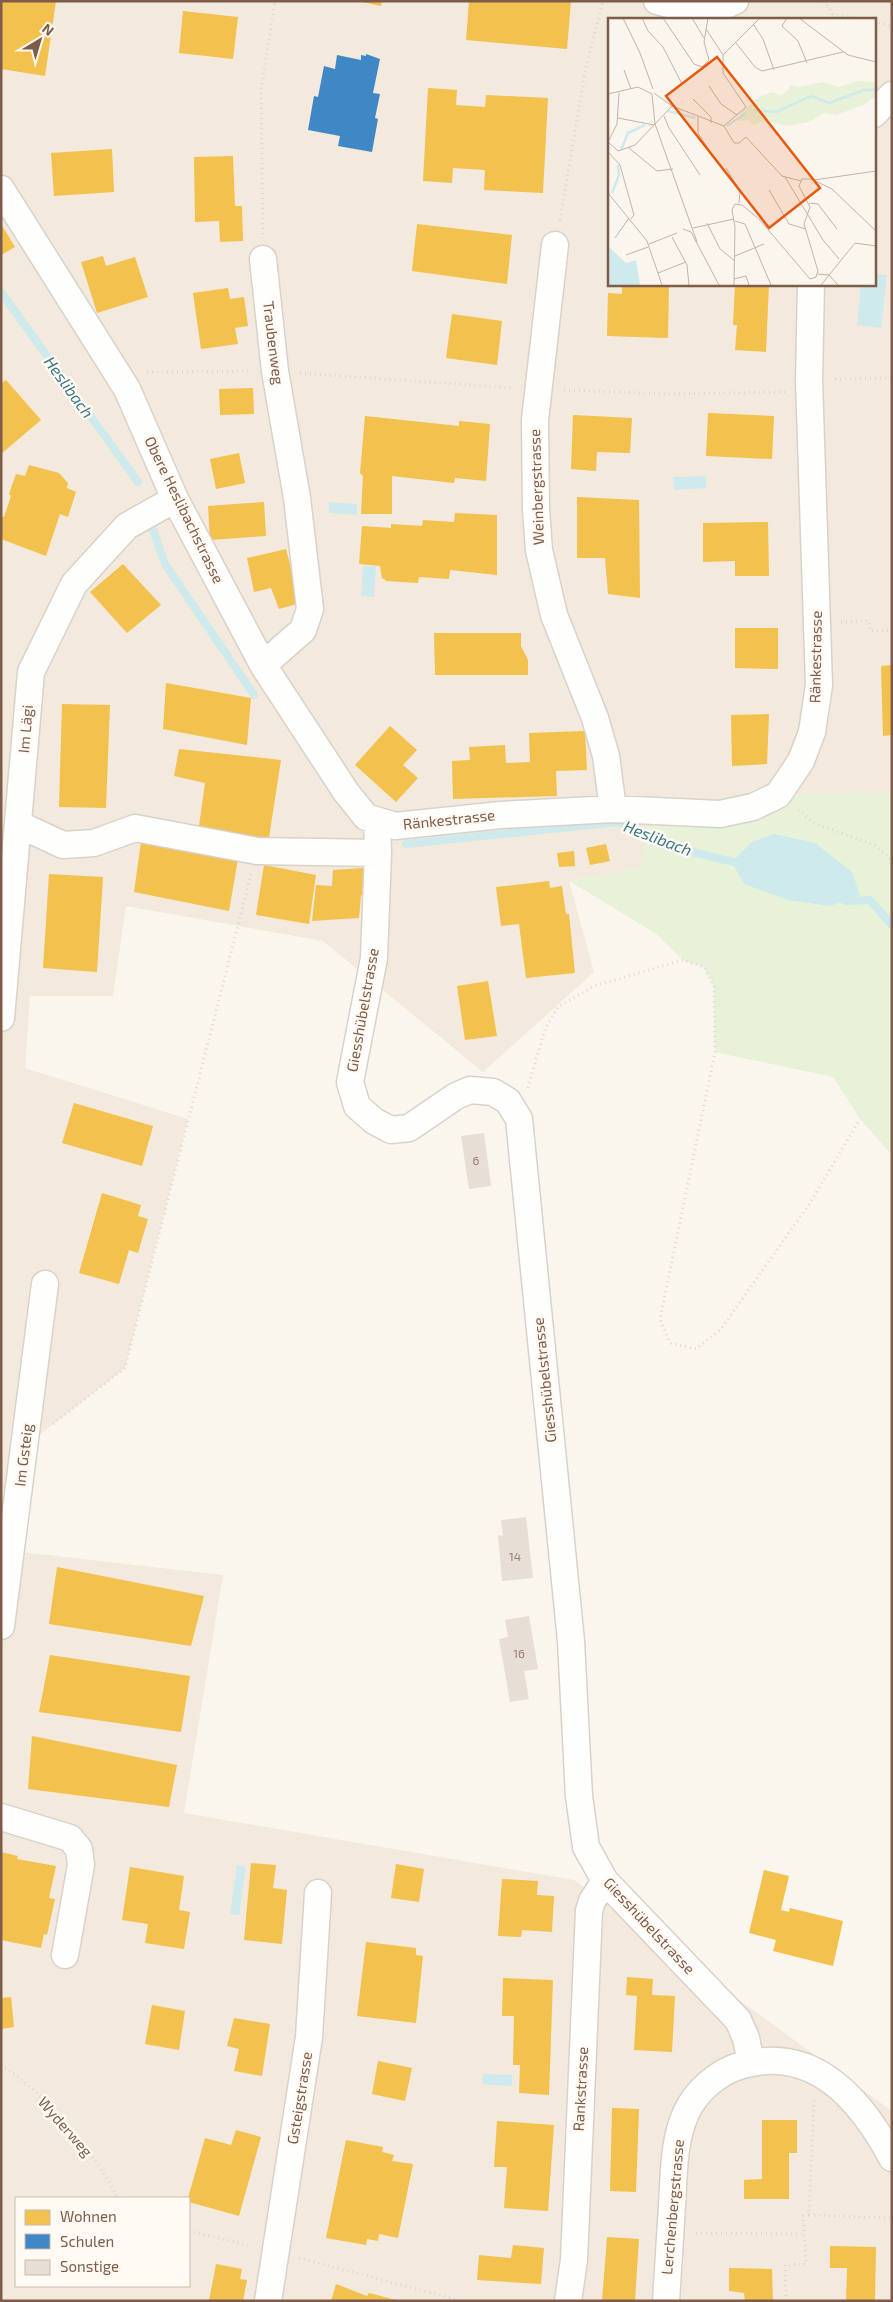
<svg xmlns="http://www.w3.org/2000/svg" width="893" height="2302" viewBox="0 0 893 2302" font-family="'Exo 2',sans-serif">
<rect width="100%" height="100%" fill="#faf6ee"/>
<!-- residential -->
<path fill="#f3e9dc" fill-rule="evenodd" d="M1,1h891v791l-114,3 -138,73 -71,13 25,91 -111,100 -160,-131 -197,-35 -13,90h-83l-5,72 163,51 -63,249 -100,78 -13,105 211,24 -39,238 390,67 318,231v190h-891zM609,19h265v265h-265zM16,2198h173v88h-173z"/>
<!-- green -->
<path fill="#e7f2d8" d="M892,792v363l-32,-36 -27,-42 -118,-25 -1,-65 -10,-20 -21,-7 -28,-27 -86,-52 71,-13 10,-57 128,-16z"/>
<!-- water -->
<path fill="#ceeaec" d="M874,274l13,1 -6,53 -24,-3 4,-41h13z
M706,476v12l-32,2 -1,-13z
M329,502l28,2v11l-28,-2z
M363,566h13l-2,31 -13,-1z
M774,834l41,9 37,29 8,23 -30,11 -42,-6 -44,-16 -12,-22 20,-20z
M237,1865l9,2 -7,48 -9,-1z
M483,2074l29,1v11l-30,-2z"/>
<!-- homes -->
<path fill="#f2c14e" d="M1,1h55l-11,75 -44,-7z
M357,1h25l-1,5z
M469,1h102l-4,48 -101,-9z
M183,11l55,6 -5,42 -54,-6z
M428,88l29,2 -1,15 29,2 1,-12 62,3 -5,95 -59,-3 1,-20 -32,-2 -1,15 -29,-2z
M112,149l2,43 -60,4 -3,-43z
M233,156l2,50h7l1,35 -23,1 -1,-21 -24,1 -1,-65z
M1,224l14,23 -14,8z
M417,224l95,11 -5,49 -95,-13z
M103,256l3,10 29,-9 13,40 -51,16 -16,-51z
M622,284h47l-1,54 -61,-2 1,-43 14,1z
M735,284h34l-3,68 -31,-2 2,-25h-4z
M228,288l2,11 14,-2 4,29 -13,2 3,16 -37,5 -8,-56z
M452,314l50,7 -5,44 -51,-7z
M6,380l35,40 -40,34v-70z
M253,388l1,26 -34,1 -1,-26z
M708,413l66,3 -2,43 -66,-3z
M573,415l59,3 -2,35 -33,-1 -1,19 -25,-2z
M365,416l94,10v-5l31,3 -4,57 -31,-3 -1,5 -62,-7v38h-31l2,-38 -3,-3z
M239,453l6,30 -29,6 -6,-30z
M29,465l30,8 9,10 -1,5 9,4 -8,25 -8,-3 -14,42 -45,-17v-23l3,1 7,-21 -2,-2 7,-20 9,2z
M577,497l62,3 1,98 -32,-4 -3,-36h-28z
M264,502l2,34 -56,4 -2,-34z
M455,513l42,2v60l-47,-5 -1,9 -30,-2 -1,6 -31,-2 -5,-3 -2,-12 -21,-2 3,-38 29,2v-4l31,2 1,-6 31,2z
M768,522l1,54h-34v-15l-32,1v-39z
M286,549l14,54 -21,6 -8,-21 -17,4 -7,-34z
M123,564l38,41 -34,28 -37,-41z
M735,628h43v41l-43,-1z
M434,633h87v13l7,14v15h-93z
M892,665v70l-9,1 -2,-70z
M166,683l85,15 -4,47 -84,-16z
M62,704l48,1 -4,103 -47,-1z
M769,714l-2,50 -35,2 -1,-51z
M390,726l27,24 -14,15 15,13 -22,24 -41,-37z
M585,731l2,39 -31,1 1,25 -104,3 -1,-38 18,-1 -1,-13 36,-2 1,18 24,-1 -1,-29z
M179,749l102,11 -13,84 -70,-11 7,-50 -31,-7z
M141,842l97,17 -9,52 -95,-19z
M606,844l4,17 -20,4 -4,-17z
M574,851l1,15 -16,1 -2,-14z
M264,865l52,10 -7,49 -53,-9z
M363,868l2,27h-4l-2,23 -47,3 4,-36 16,1 1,-16z
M49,874l54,3 -6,95 -54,-4z
M549,881l1,7 12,-2 4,28h3l6,59 -49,5 -7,-54 -18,2 -5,-39z
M488,981l9,55 -32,4 -8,-54z
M74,1103l79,23 -11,40 -80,-23z
M102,1193l39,12 -3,11 10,3 -10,34 -9,-3 -10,34 -40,-11z
M57,1567l147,29 -13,50 -142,-22z
M50,1655l140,21 -9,56 -142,-20z
M32,1736l145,29 -8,42 -141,-18z
M1,1852l17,4 -1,3 39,7 -7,32 6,1 -8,36 -3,-1 -3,14 -40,-8z
M251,1863l25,2 -3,23 14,2 -5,54 -38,-4z
M396,1864l28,5 -5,33 -28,-4z
M130,1867l54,9 -5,34 11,2 -6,37 -39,-6 3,-19 -26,-4z
M764,1870l25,6 -8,34 8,2 1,-4 53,13 -10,45 -60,-15 3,-11 -27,-7z
M502,1879l36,2 -1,14 17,1 -2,36 -30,-2 -1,7 -23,-1z
M366,1942l50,6v7l7,1 -7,67 -59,-7z
M627,1977l26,2 -1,16 23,1 -3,56 -38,-2 3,-54 -11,-1z
M503,1978l50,2 -4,115 -30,-2 1,-28h-7l1,-49h-12z
M11,1997l3,30 -13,2v-31z
M152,2005l33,6 -6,39 -34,-6z
M234,2018l36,6 -8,52 -28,-5 5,-22 -12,-3z
M378,2061l34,7 -7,33 -33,-7z
M612,2108l27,1 -3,83 -26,-1z
M762,2120h35v33h-8v46h-45v-19l18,-1z
M497,2121l57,4 -6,86 -44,-3 3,-41h-13z
M236,2130l25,7 -22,79 -50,-14 -1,-4 17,-60 26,7z
M346,2140l37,7 -1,5 12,3 -2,6 21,3 -15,74 -19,-4 -1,7 -11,-2 -1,6 -40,-7z
M607,2237l32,2 -4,62h-33z
M513,2245l31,3 -3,36 -64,-4 2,-25 32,3z
M830,2246l46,1 -1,54h-29l1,-33h-17z
M216,2264l26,5 -2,10 7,1 -4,21h-34z
M729,2268l43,1 1,32h-28l-1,-8 -15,-2z
M336,2284l31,12 2,-3 31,8h-69z"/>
<!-- schools -->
<path fill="#3f88c5" d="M366,54l14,5 -7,34 7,1 -5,24 3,1 -6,33 -34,-6 2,-10 -32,-6 6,-34 4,1 6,-31 11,3 2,-14 24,5v-5l5,1z"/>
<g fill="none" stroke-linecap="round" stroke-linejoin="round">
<!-- stream -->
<path stroke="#ceeaec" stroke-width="8" d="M1,292l137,190
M153,530l12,34 89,131
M406,844l213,-22 69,29 54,13
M839,897l7,4 24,-1 22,25"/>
</g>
<!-- building -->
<path fill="#e7ded5" d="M484,1133l7,53 -22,3 -8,-53z
M526,1517l7,61 -31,3 -4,-46 5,1 -2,-16z
M529,1616l9,53 -14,2 5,28 -19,3 -11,-63 9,-2 -3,-17z"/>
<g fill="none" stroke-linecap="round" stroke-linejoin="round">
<defs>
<path id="minor" d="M657,1c24,7 55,13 78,0
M874,114l18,-19
M1,189l126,200 48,110 88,166 83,127 20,25 29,9 106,-11 112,-6 107,5 33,-7 25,-12 23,-34 11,-29 7,-47 -10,-305 2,-96
M555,245l-20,175 1,90 3,40 15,65 41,103 11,38 7,53
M263,259l12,112 22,127 13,111 -7,21 -40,35
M377,821l1,32 -4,105 -24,124 7,24 17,15 17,9 18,-2 47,-32 14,-6 23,2 15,9 11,18 52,522 8,155 7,51 19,34 133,139 8,18 5,25
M18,824l45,21 31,-2 41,-15 122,23 121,2
M1,1018l30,-346 43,-88 53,-58 48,-27
M1,1626l44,-342
M1,1817l69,21 9,11 2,16 -16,90
M268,2301l41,-264 9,-144
M568,2301l6,-41 15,-349 3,-10 13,-20
M666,2301c2,-32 4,-63 6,-95 2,-31 1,-64 14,-93 10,-22 32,-41 56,-48 73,-20 119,35 150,93"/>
</defs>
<!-- minor casing -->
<use href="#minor" stroke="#d9d2ca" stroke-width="29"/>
<!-- path -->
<path stroke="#e0d6d1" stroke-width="3" stroke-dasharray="1 4" stroke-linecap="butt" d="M824,1l9,13 23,5
M874,22l18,4
M560,220l26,-154 17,-65
M263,234l-2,-145 14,-88
M147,372l104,-1
M300,373l213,15
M835,379l57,-1
M564,390l102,4 119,-2
M841,622l28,-1 1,10 22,-1
M798,810l18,14 58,21 18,15
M528,1088l17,-59 13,-22 36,-21 89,-26 21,7 10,20 1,65 -55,267 10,24 26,6 25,-20 89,-126 50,-84
M53,1424l72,-56 126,-494
M1,2065c43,26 94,89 117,133
M809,2215l83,3
M189,2231l62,15
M696,2233l108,1
M299,2258l163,43
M786,2301l-1,-36 21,-1 -3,-48 6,-1 5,-116"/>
<!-- minor -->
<use href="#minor" stroke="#fefefc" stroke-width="26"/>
</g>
<g text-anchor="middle" stroke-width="5" stroke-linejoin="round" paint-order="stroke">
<!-- number labels -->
<g font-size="12" fill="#9a7e6e">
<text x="476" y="1165">6</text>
<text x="515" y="1561">14</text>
<text x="519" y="1658">16</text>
</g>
<!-- street labels -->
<g font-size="15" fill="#7e5c49" stroke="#fffaf3">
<text transform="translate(273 343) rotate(83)" y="5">Traubenweg</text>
<text transform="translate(537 487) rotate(-92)" y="5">Weinbergstrasse</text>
<text transform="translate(184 510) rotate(64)" y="5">Obere Heslibachstrasse</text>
<text transform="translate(816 657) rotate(-89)" y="5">Ränkestrasse</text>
<text transform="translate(26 729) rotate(-85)" y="5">Im Lägi</text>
<text transform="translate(449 820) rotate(-6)" y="5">Ränkestrasse</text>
<text transform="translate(363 1010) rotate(-80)" y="5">Giesshübelstrasse</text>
<text transform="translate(545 1380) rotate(-96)" y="5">Giesshübelstrasse</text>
<text transform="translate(24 1455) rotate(-83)" y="5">Im Gsteig</text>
<text transform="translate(649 1926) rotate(47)" y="5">Giesshübelstrasse</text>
<text transform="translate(581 2089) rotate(-87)" y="5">Rankstrasse</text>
<text transform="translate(300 2098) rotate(-81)" y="5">Gsteigstrasse</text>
<text transform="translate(65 2127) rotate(49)" y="5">Wyderweg</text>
<text transform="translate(673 2207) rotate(-85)" y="5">Lerchenbergstrasse</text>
</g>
<!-- water labels -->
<g font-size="16" font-style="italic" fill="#3a7884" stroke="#fffaf3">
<text transform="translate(69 387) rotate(54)" y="6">Heslibach</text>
<text transform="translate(658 838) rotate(21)" y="6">Heslibach</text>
</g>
</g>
<!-- overview -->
<g transform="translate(608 18)">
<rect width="268" height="268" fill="#faf6ee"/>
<path d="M250,63l17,1v15l-12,8 -27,10 -12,-2 -15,9 -21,4 -26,-5 -8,4 -5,-5 -11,1 3,-4 -2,-3 21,-18 13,-4 7,4 10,-8 -1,-3 9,2 25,-5 16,5z" fill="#e7f2d8"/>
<path d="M0,228l18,17 10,-3 4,25h-32z" fill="#ceeaec"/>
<path fill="none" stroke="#ceeaec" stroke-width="2.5" d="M146,92l22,2 35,-16 18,7 35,-13h12M60,93l27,7M119,108l19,-13M13,132l7,-17 17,-8M4,175l7,-18 -1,-10"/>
<path fill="none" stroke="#c4b3a7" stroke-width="1" d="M15,0l17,35 13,36M34,0l6,13 15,16 19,37M55,0l31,46 8,3 7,-7 -5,-18 4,-24M84,0l12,20M179,0l-5,8 16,15 9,22M191,0l49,37 28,7M145,6l10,15 11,31M98,11l17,26M128,25l19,24 7,4 81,-19M16,52l7,19M101,68l12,18 16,11M46,75l18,13 52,20M0,76l30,-7 14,7M44,76l3,30 42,118M85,81l18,18v6M56,98l5,12 31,47M90,99v16l14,22M10,100l36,7M116,108l22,-19 -23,-34v-18l37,-37M116,108l10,17h5l7,-6 36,39 19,5M0,124l10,9 17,-6 37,-39M0,124l9,-18 2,-31M21,130l28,23 16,-2M0,134l12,13 14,50 -3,4M118,150l14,23 -1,12M177,159l38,63 16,19M206,162l62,-9M161,172l20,34 17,5M0,175l39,48 15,44M201,185l9,1 19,25M127,203l10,3 26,61M99,205l13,26 15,12M85,210l41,-9M75,211l8,3 28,53M64,219l15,28 2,20M7,220l14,-20M41,226l28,-11M18,237l22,-8M127,238l29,-12M50,255l28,-11M210,256l11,1 9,10M126,261l12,-3 3,9M126,267l1,-58 -3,-17 3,-6 7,1 17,14 51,60 6,-2 2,-6 -14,-47 6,-17 -11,-21 3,-7h9l21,10 44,42M213,267l34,-42 21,3"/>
<path fill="#e8590c" fill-opacity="0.15" stroke="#e8590c" stroke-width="2.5" d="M109,39l103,131 -51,40 -103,-132z"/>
<rect width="268" height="268" fill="none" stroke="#7e5c49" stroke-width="2.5"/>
</g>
<!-- border -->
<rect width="893" height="2302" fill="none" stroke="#7e5c49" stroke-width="5"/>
<!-- legend -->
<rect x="15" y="2197" width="175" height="90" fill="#fffaf3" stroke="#cbbbaf"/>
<rect x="25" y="2210" width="25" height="15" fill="#f2c14e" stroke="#cbbbaf"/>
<text x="60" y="2222" font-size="15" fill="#7e5c49">Wohnen</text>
<rect x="25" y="2234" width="25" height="15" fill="#3f88c5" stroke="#cbbbaf"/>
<text x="60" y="2247" font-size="15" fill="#7e5c49">Schulen</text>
<rect x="25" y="2260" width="25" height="15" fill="#e7ded5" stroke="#cbbbaf"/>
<text x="60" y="2272" font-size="15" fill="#7e5c49">Sonstige</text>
<!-- north arrow -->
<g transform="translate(40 40) rotate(38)" stroke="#fffaf3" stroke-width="4" paint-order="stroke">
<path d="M0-4L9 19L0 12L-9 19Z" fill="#7e5c49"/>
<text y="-8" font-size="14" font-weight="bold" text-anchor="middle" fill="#7e5c49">N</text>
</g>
</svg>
